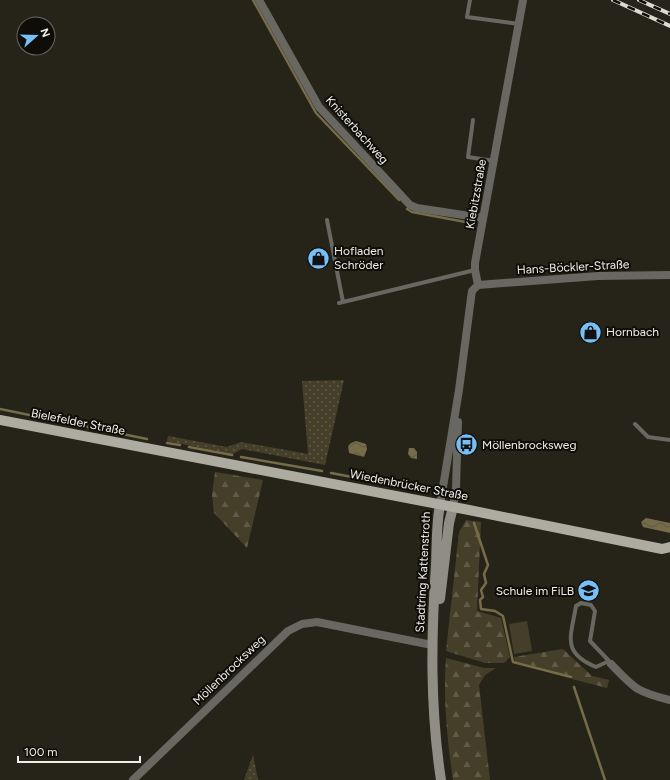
<svg xmlns="http://www.w3.org/2000/svg" width="670" height="780" viewBox="0 0 670 780" font-family="Figtree,sans-serif">
<defs>
<pattern id="grass-dots" width="8" height="8" patternUnits="userSpaceOnUse"><rect width="8" height="8" fill="#453f2a"/><path d="M2 2h.1M6 6h.1" fill="none" stroke="#605b49" stroke-width="1.8" stroke-linecap="round"/></pattern>
<pattern id="forest-firs" width="22" height="20" patternUnits="userSpaceOnUse"><rect width="22" height="20" fill="#453f2a"/><path d="M5 1l3.5 6h-7zM16 11l3.5 6h-7z" fill="#605b49"/></pattern>
<pattern id="water-waves" width="16" height="10" patternUnits="userSpaceOnUse"><rect width="16" height="10" fill="#766c49"/><path d="M0 5q4-4 8 0t8 0" fill="none" stroke="#5d5847"/></pattern>
</defs>
<rect width="100%" height="100%" fill="#262319"/>
<!-- grass -->
<path fill="url(#grass-dots)" d="M344,380l-19,85 -83,-16 -9,5 -66,-13 1,-5 59,11 14,-5 67,12 -6,-73z
M253,755l5,25h-14z"/>
<!-- forest -->
<path fill="url(#forest-firs)" d="M215,472l48,8 -16,68 -33,-35 -2,-18z
M466,520l15,2 -4,89 24,7 9,39 -6,6h-19l-39,-12 13,-119z
M563,649l29,27 17,4 -2,8 -35,-9 -1,-3 -56,-15 -1,-4z
M446,658l38,10h12l-11,7 -6,10 11,95h-37c-6,-41 -10,-81 -7,-122z"/>
<!-- park -->
<path fill="#453f2a" d="M527,621l5,30 -18,3 -5,-30z"/>
<!-- water -->
<path fill="url(#water-waves)" d="M356,441l10,3 1,5 -3,8 -15,-4 -1,-7 3,-3z
M409,448h5l3,4v7l-6,-1 -3,-4z
M646,518l24,5v10l-27,-6 -2,-5z"/>
<g fill="none" stroke-linecap="round" stroke-linejoin="round">
<!-- stream -->
<path stroke="#766c49" stroke-width="2.5" d="M253,0l63,113 83,87
M407,209l5,3 59,11
M0,409l147,30
M167,443l13,2
M189,447l43,8
M241,457l81,14
M331,473l90,17
M474,523l14,42 -4,9 2,9 -5,7 2,7 -3,3 1,9 14,2 8,5 10,46 58,15
M574,687l31,93"/>
<!-- lane -->
<path stroke="#686761" stroke-width="4" d="M470,0l-3,17 52,7
M473,120l-5,37 26,4
M327,220l16,82
M339,303l136,-33
M635,424l13,13 22,3
M609,661l-13,6c-35,-15 -25,-30 -20,-61l5,-3 10,2 4,6 -5,30 19,20 2,3"/>
<!-- street -->
<path stroke="#686761" stroke-width="8" d="M259,0l60,107 91,98 7,3 66,10
M478,285l-3,-15v-7l48,-263
M478,285l120,-9 72,-1
M440,505l19,-115 12,-92 1,-7 6,-6
M453,507l3,-18 2,-67
M611,664c24,25 26,28 59,36
M133,780l155,-149 14,-7 15,-2 115,23"/>
<!-- secondary -->
<path stroke="#908d85" stroke-width="10" d="M440,505c-4,20 -3,40 -4,60 -5,72 -6,143 5,215
M440,599l9,-76 4,-16"/>
<!-- primary -->
<path stroke="#aeaba0" stroke-width="10" d="M0,420l469,90 193,39 8,-2"/>
<defs>
<path id="rail" d="M613,0l57,26
M639,0l31,14"/>
</defs>
<!-- rail casing -->
<use href="#rail" stroke="#dcdad2" stroke-width="4"/>
<!-- rail -->
<use href="#rail" stroke="#0e0d08" stroke-width="2.5" stroke-dasharray="8" stroke-linecap="butt"/>
</g>
<!-- icons -->
<defs>
<symbol id="shop-disc" viewBox="-11 -11 22 22"><circle r="9.5" fill="#77bff7" stroke="#0e0d08"/><path d="M-5-2.5h2.3a2.7 3.5 0 0 1 5.4 0H5L5.5 6h-11ZM-1.5-2.5h3a1.5 2.3 0 0 0-3 0Z" fill="#111"/></symbol>
<symbol id="bus-disc" viewBox="-11 -11 22 22"><circle r="9.5" fill="#77bff7" stroke="#0e0d08"/><path d="M-5-6H5V4H4V6H2V4H-2V6H-4V4H-5ZM-3.5-4V0h7V-4ZM-3.5 1.2v1.5H-2V1.2ZM2 1.2v1.5H3.5V1.2Z" fill="#111"/></symbol>
<symbol id="school-disc" viewBox="-11 -11 22 22"><circle r="9.5" fill="#77bff7" stroke="#0e0d08"/><path d="M0-5L7-2L0 1L-7-2ZM-4 1L0 2.5L4 1V4Q0 6-4 4Z" fill="#111"/></symbol>
</defs>
<g fill-rule="evenodd">
<use href="#shop-disc" x="306" y="246" width="25" height="25"/>
<use href="#shop-disc" x="578" y="320" width="25" height="25"/>
<use href="#bus-disc" x="454" y="432" width="25" height="25"/>
<use href="#school-disc" x="576" y="578" width="25" height="25"/>
</g>
<g text-anchor="middle" stroke-width="4" stroke-linejoin="round" paint-order="stroke">
<!-- street labels -->
<g font-size="12" fill="#f0eee7" stroke="#0e0d08">
<text transform="translate(357 130) rotate(48)" y="4">Knisterbachweg</text>
<text transform="translate(476 194) rotate(-80)" y="4">Kiebitzstraße</text>
<text transform="translate(573 267) rotate(-3)" y="4">Hans-Böckler-Straße</text>
<text transform="translate(78 422) rotate(11)" y="4">Bielefelder Straße</text>
<text transform="translate(409 485) rotate(11)" y="4">Wiedenbrücker Straße</text>
<text transform="translate(423 572) rotate(-87)" y="4">Stadtring Kattenstroth</text>
<text transform="translate(229 670) rotate(-44)" y="4">Möllenbrocksweg</text>
</g>
<!-- poi labels -->
<g font-size="12" fill="#f0eee7" stroke="#0e0d08" text-anchor="start">
<text x="334" y="255">Hofladen<tspan x="334" dy="14">Schröder</tspan></text>
<text x="606" y="336">Hornbach</text>
<text x="482" y="449">Möllenbrocksweg</text>
<text x="574" y="595" text-anchor="end">Schule im FiLB</text>
</g>
</g>
<!-- north arrow -->
<g transform="translate(36 36) rotate(70)"><circle r="19" fill="#0e0d08" stroke="#686761"/>
<path d="M0-3L7 15L0 10L-7 15Z" fill="#77bff7"/>
<text y="-6" font-size="11" font-weight="bold" text-anchor="middle" fill="#f0eee7">N</text>
</g>
<!-- scale -->
<path d="M18 756v6h122v-6" fill="none" stroke="#f0eee7" stroke-width="2"/>
<text x="24" y="756" font-size="12" fill="#f0eee7" stroke="#0e0d08" stroke-width="3" paint-order="stroke">100 m</text>
</svg>
